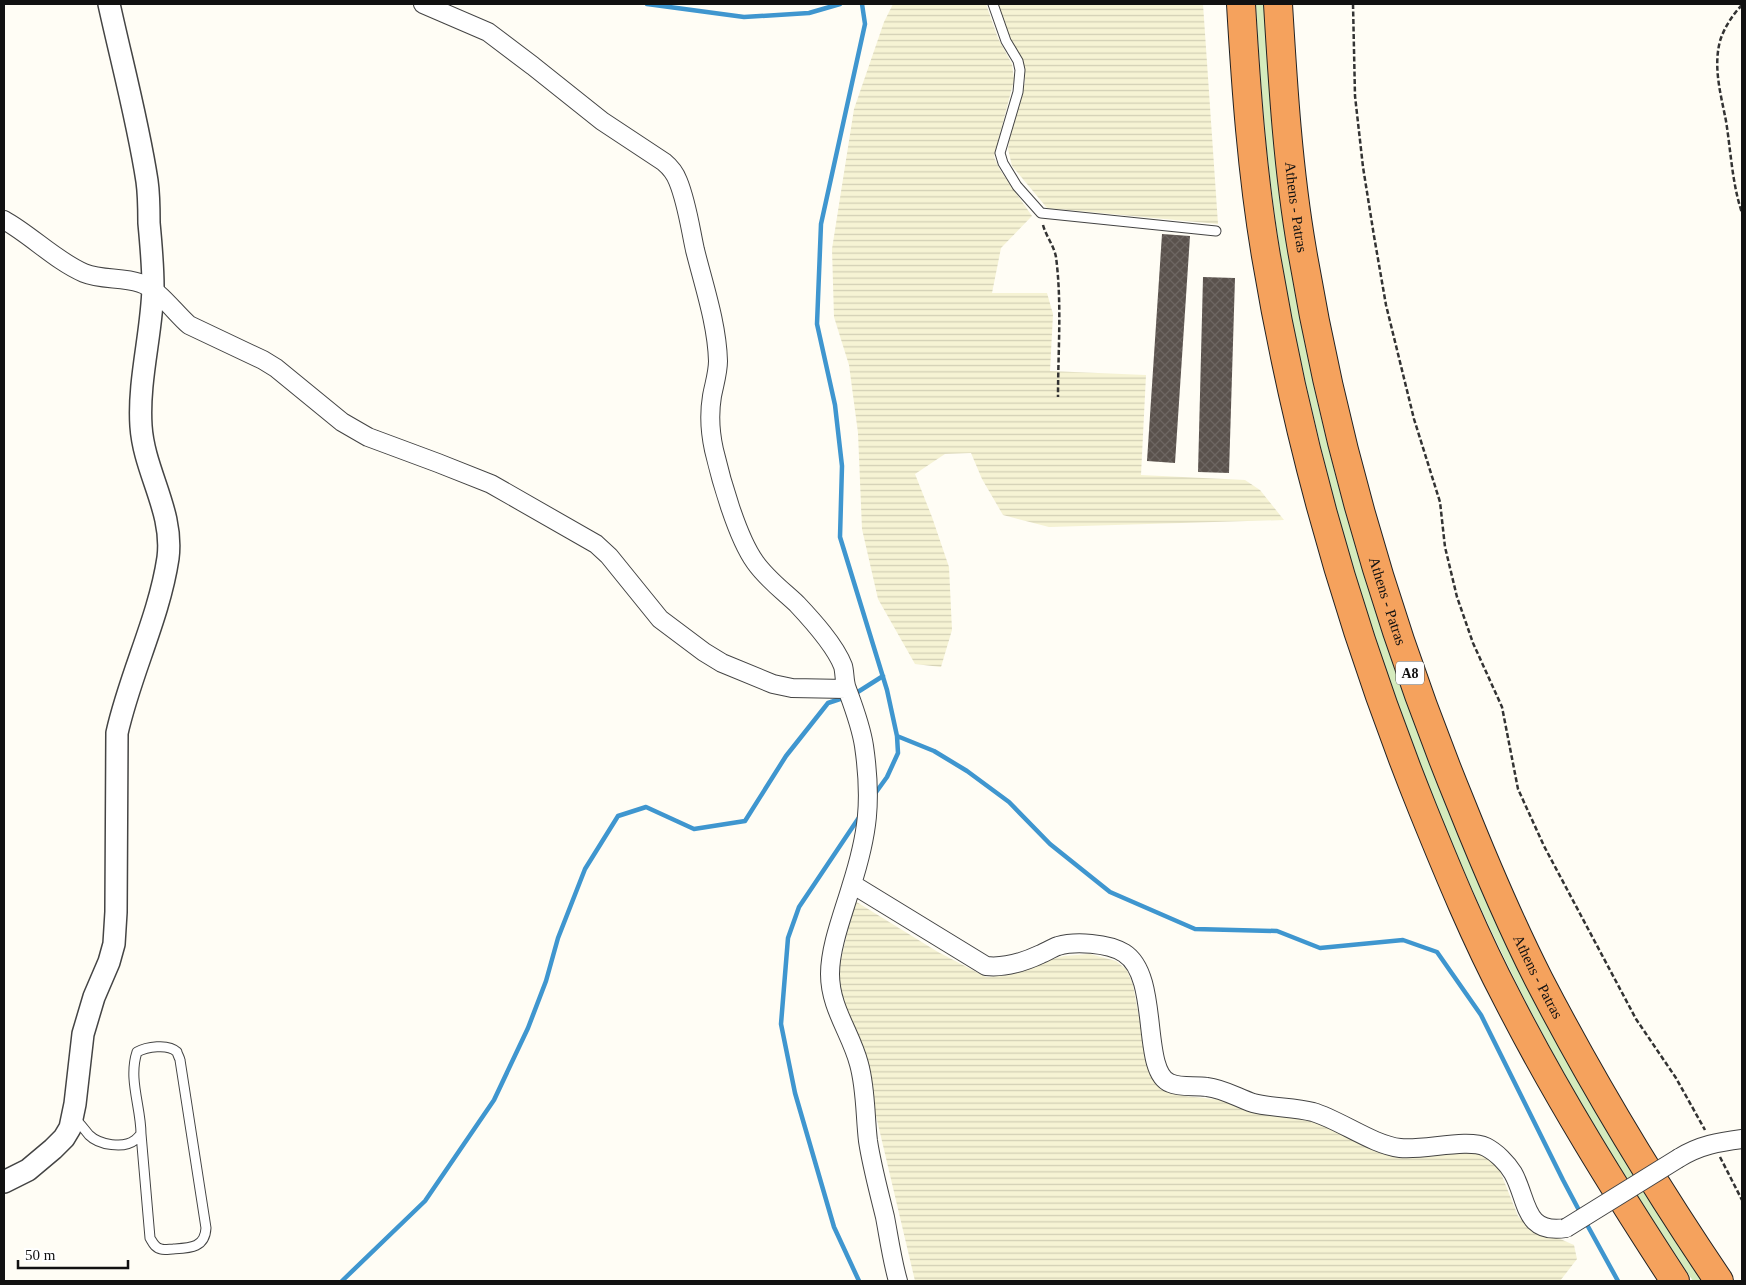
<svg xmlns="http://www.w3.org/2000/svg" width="1746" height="1285" viewBox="0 0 1746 1285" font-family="Georgia,serif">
<defs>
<pattern id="farmland-rules" width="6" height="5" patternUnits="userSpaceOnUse" patternTransform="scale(1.25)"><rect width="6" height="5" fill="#f6f3d4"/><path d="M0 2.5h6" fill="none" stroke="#d2cfb5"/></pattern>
<pattern id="building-cross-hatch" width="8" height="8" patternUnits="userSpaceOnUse" patternTransform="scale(1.25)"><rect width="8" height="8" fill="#5a524d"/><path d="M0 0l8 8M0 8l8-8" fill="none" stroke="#6d6662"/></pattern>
</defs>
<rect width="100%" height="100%" fill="#fffdf5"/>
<!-- farmland -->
<path fill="url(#farmland-rules)" d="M893,4h93l12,34 14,26 2,16 -20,77 6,13 32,46 -31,32 -9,45h55l6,21 -3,57 96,4 -5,100 104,5 15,10 24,30 -235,7 -46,-12 -21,-36 -11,-26 -26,1 -30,20 17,43 17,50 3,63 -11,37 -26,-3 -37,-65 -16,-70 -4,-96 -9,-68 -15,-48 -2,-68 22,-140 30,-87z
M997,4h206l15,220 -171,-16 -35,-42 -4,-17 2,-13 15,-54v-13l-17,-33z
M855,901l83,51 48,25 23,-2 31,-13 24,-6 26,-2 26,7 11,9 6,15 17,90 12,12 23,9 37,4 35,13 45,4 74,30 35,10 52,-5 20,3 13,6 22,55 15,16 25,6 16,7 3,14 -17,22h-645l-42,-178 -36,-128z"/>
<!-- grass -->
<path fill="#d5ebbd" d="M1256,4h8c5,82 11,164 24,246 30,192 87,380 160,561 24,59 49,118 78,175 53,102 114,199 176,295h-9c-63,-95 -124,-192 -175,-295 -90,-180 -159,-372 -204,-568 -16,-67 -30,-134 -39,-202 -10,-71 -15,-141 -19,-212z"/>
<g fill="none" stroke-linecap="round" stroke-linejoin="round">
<!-- stream -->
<path stroke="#3f96cf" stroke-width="4.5" d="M647,4l97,13 65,-4 31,-9
M862,4l3,20 -44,200 -4,100 18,81 7,61 -2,71 47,153 10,46 1,17 -11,24 -13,18
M853,695l30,-19
M897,736l37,15 33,20 42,31 41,42 60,48 85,37 82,2 43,17 83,-8 34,12 44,63 82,165 18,34
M1585,1221l33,60
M342,1281l83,-80 69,-101 34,-72 18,-47 12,-43 27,-69 33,-53 28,-9 48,22 51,-8 41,-65 42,-53 18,-6
M859,1281l-25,-54 -39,-134 -14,-69 7,-86 11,-31 61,-91"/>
</g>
<!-- building -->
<path fill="url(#building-cross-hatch)" d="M1162,234l28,2 -15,227 -28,-2z
M1203,277l32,1 -6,195 -31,-1z"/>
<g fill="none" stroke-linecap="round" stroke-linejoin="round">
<defs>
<path id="service" d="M993,4l13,37 12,20 2,9 -2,22 -18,61 3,10 14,23 24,27 175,18
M73,1117c6,5 11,12 16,18 10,10 35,14 46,5 3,-2 4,-4 6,-6 0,-27 -13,-55 -4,-82 9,-5 31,-9 40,0 0,1 3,7 3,8l26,168c-1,20 -16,20 -33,21 -3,0 -9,1 -12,0 -6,-1 -8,-6 -11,-11l-9,-104"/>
<path id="minor" d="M423,4l65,28 45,34 69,55 62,41c6,5 11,11 14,19 9,22 12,46 17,69 9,36 22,74 23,111 0,12 -4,24 -6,35 -3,18 -2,36 2,54 7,30 23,87 41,112 11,16 27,28 42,42 15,16 38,41 46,62 2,7 1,16 4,23 7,19 14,37 17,57 8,55 4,88 -13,141 -8,27 -21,60 -21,87 0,34 21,59 29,90 7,25 6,52 9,77 4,26 11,51 17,76 4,21 7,43 13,64
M4,220c27,15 52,41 80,53 17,7 38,4 56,10 19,6 34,29 49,42l74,35 13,8 66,54 26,15 70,26 53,21 105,60 13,12 51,63 44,33 18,11 51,21 19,4 54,1
M852,884l134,82c18,2 38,-4 55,-12 5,-2 11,-6 17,-8 17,-5 50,-3 66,7 37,23 16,118 46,130 11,5 25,2 37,4 17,2 31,11 46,16 20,5 40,4 60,9 27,8 60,33 87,36 23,3 67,-10 86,-1 10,5 21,16 27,26 15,26 10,62 53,55
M1679,1158c21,-13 40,-16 63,-19"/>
<path id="tertiary" d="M4,1182l24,-12 25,-21 11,-11 6,-10 5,-24 8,-70 11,-37 15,-35 5,-18 2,-32 1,-179c13,-59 42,-115 51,-175 6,-47 -24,-86 -27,-132 -3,-46 11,-93 12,-139 0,-21 -2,-43 -4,-64 0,-14 0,-28 -2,-42 -9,-59 -25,-118 -38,-177"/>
<g id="motorway">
<path d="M1241,4c5,84 11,169 25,252 32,191 85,375 157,554 26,64 52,127 84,188 50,98 108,191 168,283"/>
<path id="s1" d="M1278,4c5,82 10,165 24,246 32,191 86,376 159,554 24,60 49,119 78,176 54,104 115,205 180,301"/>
</g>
</defs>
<!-- service casing -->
<use href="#service" stroke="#444" stroke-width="11"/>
<!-- minor casing -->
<use href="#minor" stroke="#444" stroke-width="20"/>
<!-- tertiary casing -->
<use href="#tertiary" stroke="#444" stroke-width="24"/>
<!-- motorway casing -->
<use href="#motorway" stroke="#222" stroke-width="30"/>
<!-- path -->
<path stroke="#333" stroke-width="2.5" stroke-dasharray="5 2.5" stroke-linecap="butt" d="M1353,4l2,92 8,71 11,69 12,69 28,114 26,83 5,45 12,50 16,46 29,64 16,82 26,57 92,173 40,59 29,52
M1742,5c-9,9 -18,23 -22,36 -7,27 1,54 6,80 5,31 6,62 16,92
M1043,225c3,11 11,21 13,32 6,46 2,94 2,140
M1720,1157l22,43"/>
<!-- service -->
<use href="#service" stroke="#fff" stroke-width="9"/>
<!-- minor -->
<use href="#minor" stroke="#fff" stroke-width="18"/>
<!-- tertiary -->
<use href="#tertiary" stroke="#fff" stroke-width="21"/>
<!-- motorway -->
<use href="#motorway" stroke="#f5a25d" stroke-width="28"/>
<defs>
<path id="minor-bridge" d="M1566,1228l113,-70"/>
</defs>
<!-- minor-bridge casing -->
<use href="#minor-bridge" stroke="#444" stroke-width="20" stroke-linecap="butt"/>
<!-- minor-bridge -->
<use href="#minor-bridge" stroke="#fff" stroke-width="18"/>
</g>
<g text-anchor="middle" stroke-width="5" stroke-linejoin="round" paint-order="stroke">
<!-- shield labels -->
<rect fill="#fff" stroke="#585858" stroke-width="1" x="1396" y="661.5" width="28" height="23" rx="4"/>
<g font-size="14" font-weight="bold" fill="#111">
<text x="1410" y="678">Α8</text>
</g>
<!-- street labels -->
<g font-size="15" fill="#111" stroke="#fff">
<text dy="5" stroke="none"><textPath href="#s1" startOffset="204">Athens - Patras</textPath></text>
<text dy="5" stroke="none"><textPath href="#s1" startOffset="609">Athens - Patras</textPath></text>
<text dy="5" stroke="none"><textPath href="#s1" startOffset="1014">Athens - Patras</textPath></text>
</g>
</g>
<!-- border -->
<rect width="1746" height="1285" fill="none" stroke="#111111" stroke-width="10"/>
<!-- scale -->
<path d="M18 1260v8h110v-8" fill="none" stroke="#111111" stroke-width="2.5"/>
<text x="25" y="1260" font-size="15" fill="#111111" stroke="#ffffff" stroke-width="4" paint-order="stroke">50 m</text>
</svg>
